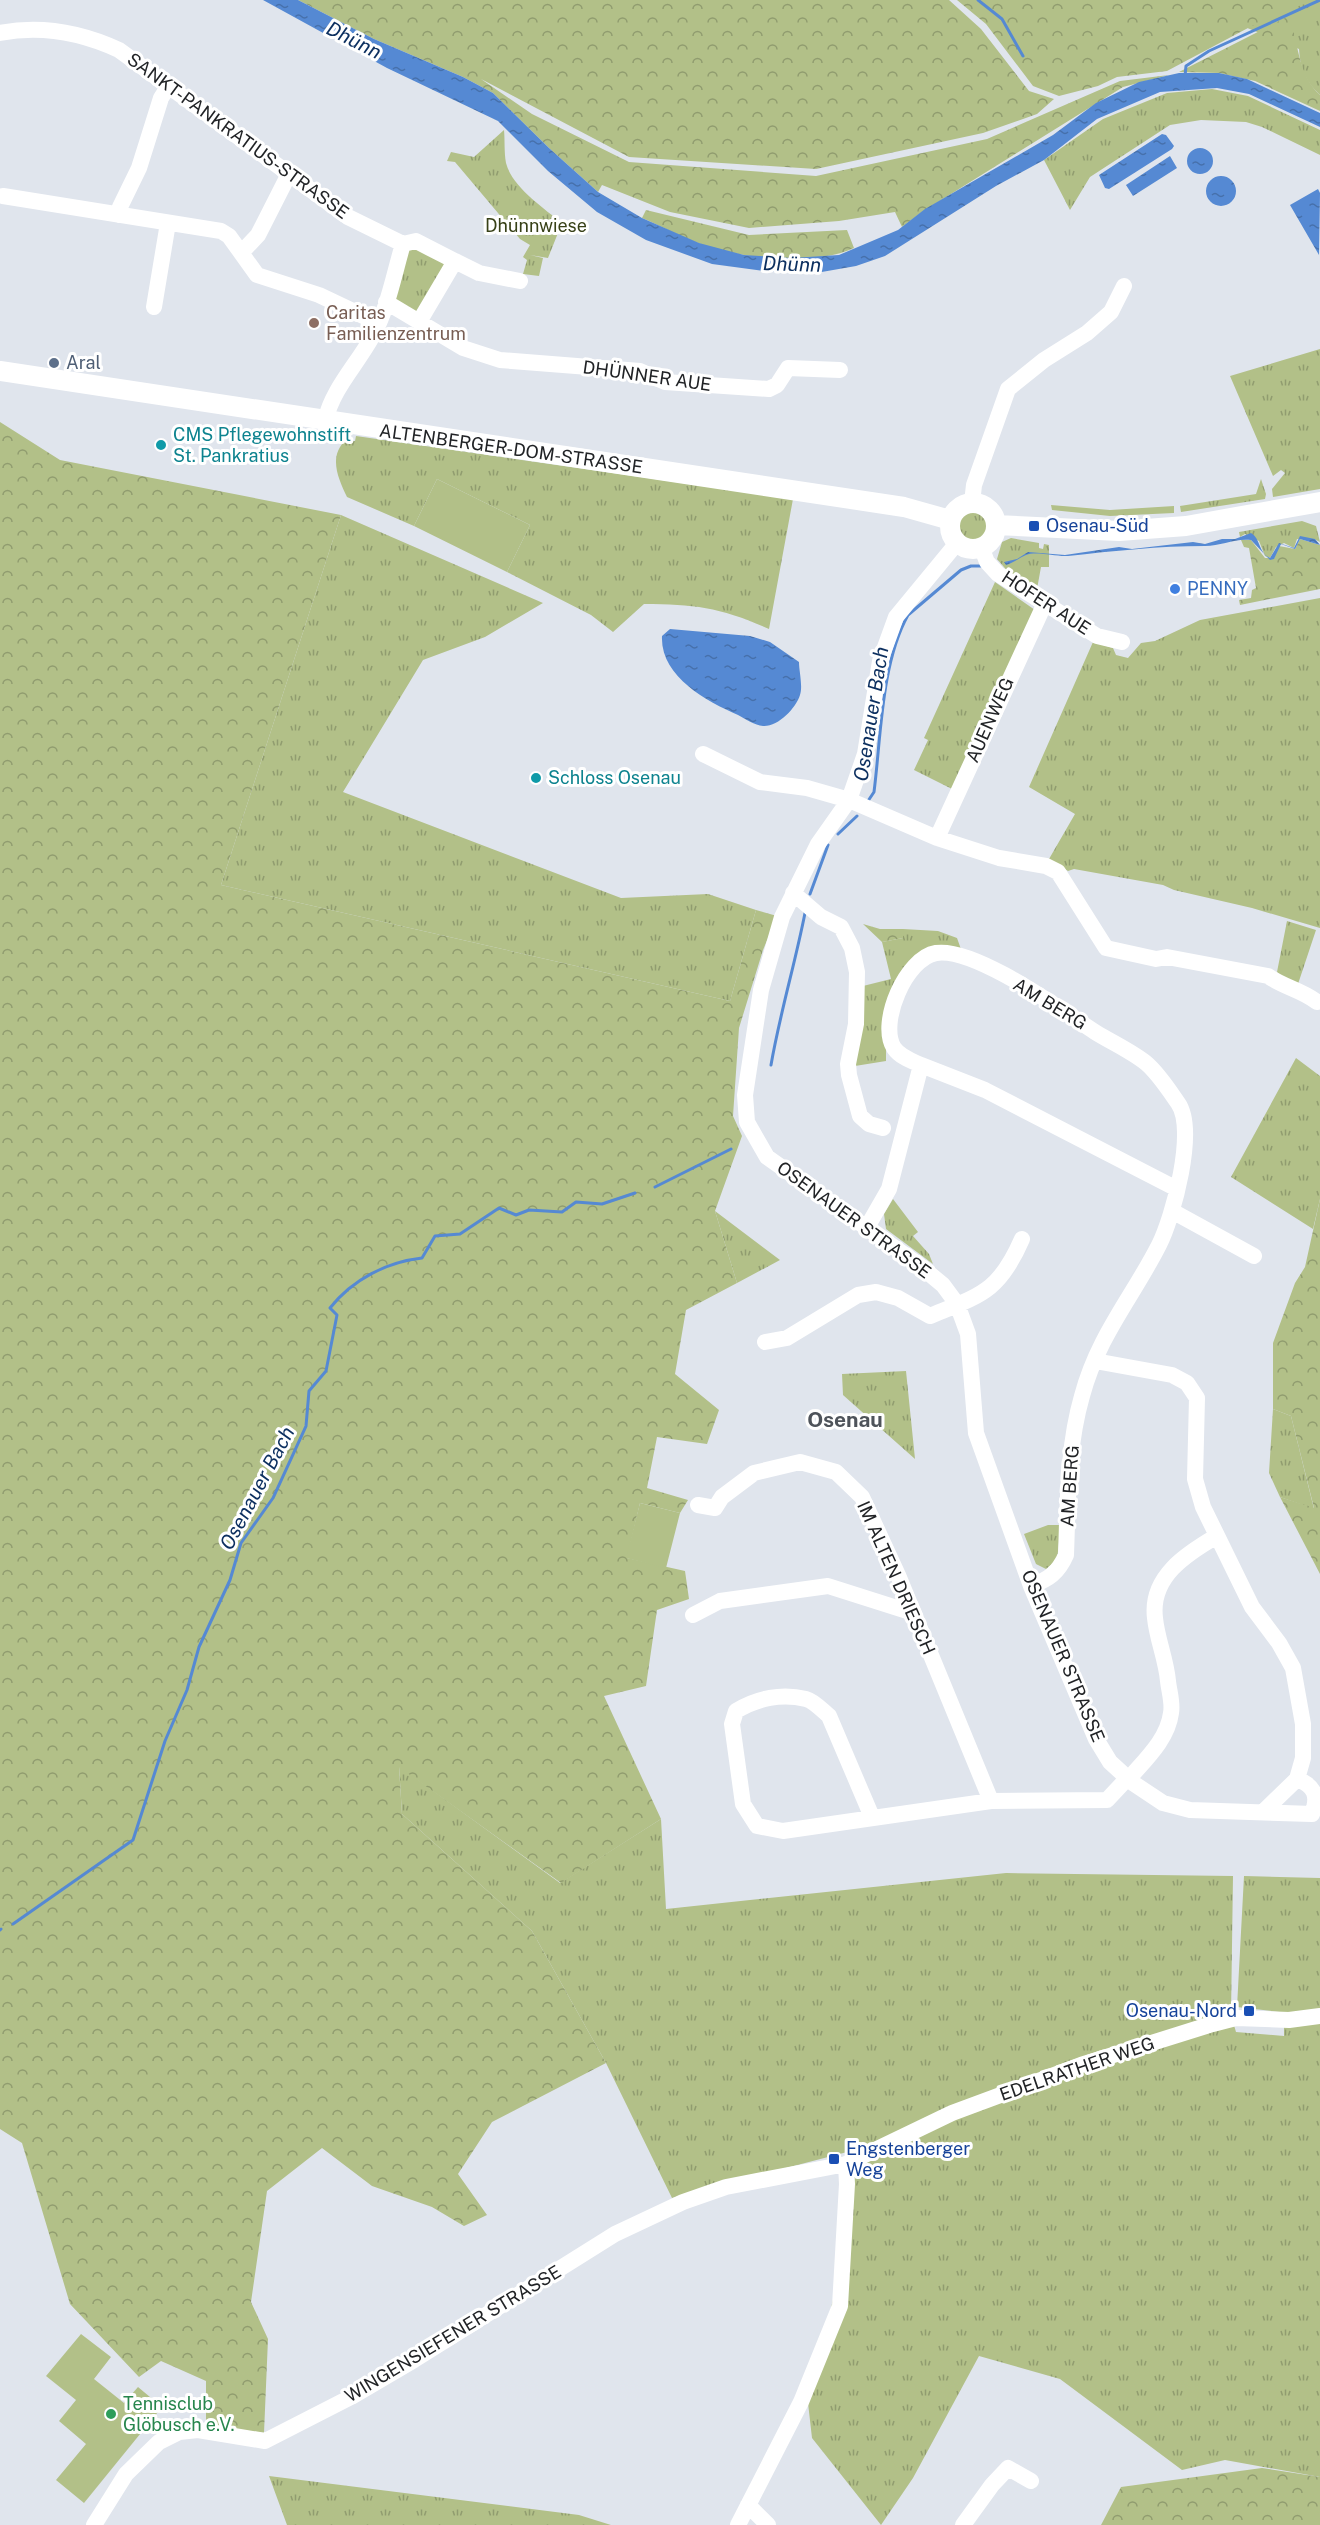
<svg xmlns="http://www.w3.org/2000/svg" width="1320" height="2525" viewBox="0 0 1320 2525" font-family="'Public Sans',sans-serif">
<defs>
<pattern id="grass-tufts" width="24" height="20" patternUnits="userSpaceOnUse" patternTransform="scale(1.5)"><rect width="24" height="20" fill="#b2c088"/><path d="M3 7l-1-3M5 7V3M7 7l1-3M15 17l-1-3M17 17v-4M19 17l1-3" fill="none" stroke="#909c6f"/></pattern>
<pattern id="forest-crowns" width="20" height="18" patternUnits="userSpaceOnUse" patternTransform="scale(1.5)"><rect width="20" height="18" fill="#b2c088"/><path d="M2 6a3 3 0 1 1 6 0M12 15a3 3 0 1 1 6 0" fill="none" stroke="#909c6f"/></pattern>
<pattern id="water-ripples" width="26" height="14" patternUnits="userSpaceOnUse" patternTransform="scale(1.5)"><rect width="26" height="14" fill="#5589d3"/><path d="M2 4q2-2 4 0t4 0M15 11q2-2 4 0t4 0" fill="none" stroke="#4670ab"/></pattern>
</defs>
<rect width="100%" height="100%" fill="#e0e5ed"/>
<!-- grass -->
<path fill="url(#grass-tufts)" d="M1178,0h142v95c-14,-13 -20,-26 -21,-46z
M1212,89l36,7 72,34v25l-58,-28 -16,-5 -45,-2 -31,5 -80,52 -20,33 -26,-50 59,-41 64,-26z
M504,130c1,10 0,22 2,33 6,24 38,45 56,60l-14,35 -18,-3 13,3 -4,18 -16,-2 4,-14 -4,-3 7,-12 -10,-6 -65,-77 -8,-1 4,-9 23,5z
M410,246l36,16 -29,51 -21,-12 -3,-7z
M1320,349v140l-47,8 -1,-8 13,-16 -4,-3 -8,6 -43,-100z
M356,436l437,63 -24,130c-47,-21 -74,-25 -125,-25l-31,28 -22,-17 -84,-43 23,-47 -93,-46 -23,47 -67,-29c-9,-19 -19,-41 -1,-57l9,1z
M1261,479l5,15 -1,5 -84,13 -1,-6 76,-12z
M1051,505l59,5 64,-4v7l-64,3 -58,-6z
M956 527a16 16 0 1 1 32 0a16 16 0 1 1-32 0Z
M341,515l202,88 -58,34 -62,23 -80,132 278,106 87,-4 48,16 -26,91 -509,-116z
M1302,521l14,5 4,16 -6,-3h-17l-3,9 -10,-5 -8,4 -6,11 -5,-2 -6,-15 -14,-7 -5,3 -1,-5z
M1011,538l28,5v5l4,1 1,-5 5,1v22h-8l-4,22 -27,-15 -13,-15 5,-17z
M995,582l40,28 -83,179 -38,-19 14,-30 -4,-2z
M1320,598v330l-68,-20 -78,-18 -11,-5 -89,-16 -6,2 -19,-12 26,-45 -46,-27 64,-145 20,6 3,7 12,3 13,-15 14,-2 45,-21z
M1287,921l29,9 -18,54 -14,-5 -7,-7z
M903,929l35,2 19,7 5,14 -44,4 -32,91v14l-31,5 4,-79 32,-8 -9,-37 21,-4z
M1296,1058l24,18v123l-7,30 -82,-52z
M893,1199l25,33 -5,4 16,18 4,10 -47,-35 -2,-15z
M715,1211l65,49 -43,23z
M906,1371l9,88 -72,-64 -1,-21z
M1273,1409l18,7 23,93 -34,-12 -11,-24z
M1048,1525h13l-4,35 -11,9 -10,-5 -12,-30z
M399,1766l161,117 101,-64 5,90 340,-36 227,3 -2,139 5,17 48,4v-9l36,-4v454l-95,-17 -43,10 -122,-91 -81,-23 -66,122 -32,47 -69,-87 -4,-35 41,-169 2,-83 -179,47 -66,-135 -74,-132 -130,-117z
M1244,1876l76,2v133l-32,2 -51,-6z
M269,2476l310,39 32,10h-324z"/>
<!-- forest -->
<path fill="url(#forest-crowns)" d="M298,0h651l32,29 48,62 25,8 -17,15 -54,19 -167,36 -187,-12 -148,-78 51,35 97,48 187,14 171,-37 133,-58 49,-6 -46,12 -201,125 -20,15 -7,-15 -56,9 -90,7 -79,-16 -68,-27 -4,7 -49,-44 -56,-55 -30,-16 -89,-38z
M957,0h360l-18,1 -132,70 -50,6 -19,9 -39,10 -26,-10 -47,-62z
M1320,5v7l-29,10c8,27 8,53 29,73v16l-65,-30 -36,-8 -40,-1 124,-63z
M646,210l103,25 98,-5 7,18c-41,19 -115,11 -156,-5 -19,-7 -37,-17 -56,-25z
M0,422l60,38 281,55 -120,370 509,116 26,-91 21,6 -14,34 -24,78 -6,88 9,20 -27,75 22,72 -51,27 -11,64 44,36 -12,34 -50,-7 -10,51 41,12 -8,13 -40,-10 -13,55 58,13 4,28 -32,11 -11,76 -42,10 57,123 -100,64 -162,-116 3,47 130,117 74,132 -114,59 -34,52 29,41 -23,11 -32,-19 -60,-21 -50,-38 -55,43 -16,111 17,37 -4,94 -58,-8v-44l-45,-20 -22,16 -69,-73 -48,-161 -22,-14z
M1300,539l20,6v44l-80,16 -1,-5 12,-2 1,-8 4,-2 -7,-40 -5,-1 -3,-7h10l14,18h9l5,-12 16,3z
M863,924l17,5h23v9l-21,4z
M1320,1199v375l-40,-77 34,11 -23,-92 -18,-7v-66l22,-60 10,-16z
M1262,2468l58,9v48h-219l20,-38z"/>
<!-- garden -->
<path fill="#b2c088" d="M437,479l93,46 -23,47 -93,-46z
M640,1503l40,10 -14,55 -40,-10z
M81,2334l30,23 -17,22 30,24 14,-16 24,20 -78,96 -28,-23 30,-36 -27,-23 17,-21 -30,-24z"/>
<!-- water -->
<path fill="url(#water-ripples)" d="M263,0h35l76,39 89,38 30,16 56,55 49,44 44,26 57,25 45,12 48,3 47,-3 59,-25 27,-21 128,-74 43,-32 43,-21 40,-9h40l28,6 73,34v14l-71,-33 -32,-6 -57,4 -63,27 -53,41 -48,26 -111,70 -29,10 -40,7 -52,-2 -52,-7 -66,-24 -49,-28 -49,-41 -50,-50 -111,-53z
M1162,134l4,1 8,11 -2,3 -63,40 -4,-1 -6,-13z
M1187 161a13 13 0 1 1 26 0a13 13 0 1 1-26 0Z
M1170,156l7,12 -44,28 -7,-11z
M1206 191a15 15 0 1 1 30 0a15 15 0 1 1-30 0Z
M1318,189l2,4 -1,62 -29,-50z
M1251,533c10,6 7,19 19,25l9,-15 15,5 6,-12 15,3 5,6 -20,-6 -5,10 -14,-5 -7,15 -4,1 -19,-20c-16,-2 -30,6 -46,6 -46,0 -92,5 -137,10 -12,1 -31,-5 -42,-1 -7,3 -13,8 -20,10l-2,-3 13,-3 11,-7 37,3 54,-8 13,2 61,-7 12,2 17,-5h13z
M670,629l80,7 20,6 29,20c0,9 4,24 1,33 -4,13 -22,32 -37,31 -8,-1 -18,-7 -25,-11 -32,-14 -78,-39 -76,-79z"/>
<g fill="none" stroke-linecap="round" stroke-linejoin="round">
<!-- stream -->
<path stroke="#5589d3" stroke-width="3" d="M978,0l24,19 21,37
M1185,76l1,-10 23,-15 111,-51
M868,801l6,-9c7,-54 7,-129 34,-177l53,-45 10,-4h11
M838,834l19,-18
M810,894l18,-49
M771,1065c9,-52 24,-101 34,-152
M655,1187l76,-38
M13,1924l120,-84 32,-99 22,-51 12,-43 31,-67 11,-37 32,-45 33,-72 3,-35 17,-20 11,-56 -7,-7c23,-29 57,-46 92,-50l13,-22 25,-2 39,-26 17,7 13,-5 33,2 14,-10 26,2 33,-11
M0,1930l1,-1"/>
<!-- minor -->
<path stroke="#fff" stroke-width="16" d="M0,33c41,-8 82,0 119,17l229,167 55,27
M3,196l218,35 8,5 28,39 62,20 59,28
M119,215l1,-8 19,-39 22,-70 7,-11
M403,244l13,-3 39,20
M242,252l16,-17 30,-59
M386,302l77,46 37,12 140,11 25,11 104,7 8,-4 11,-17 52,2
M154,307l14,-84
M419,322l36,-61 24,12 41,8
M325,421c8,-33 31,-55 47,-84 16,-28 22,-63 31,-93
M972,503l2,-18 34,-96 36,-29 43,-27 24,-21 13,-26
M957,543l-61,74 -16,44 -15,93 -16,46 -31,44 -36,73 -21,73 -16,105 2,27 20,35 152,108 24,20 14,19 11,30 8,99 55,153 65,153 14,23 12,11
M982,549l5,13 11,12 99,62 25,6
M703,754l57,28 47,6 42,12 88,38 62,20 47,8 12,6 48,76 50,11 11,-2 101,19c15,11 34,14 49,26
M937,838l108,-235
M793,893l28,24 20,10 11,21 5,24 -1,52 -8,40 1,11 11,41 9,8 14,4
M921,1065c-9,-4 -21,-8 -27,-17 -16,-25 12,-90 42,-95 39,-6 125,57 159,79 16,10 36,19 51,31 12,10 23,27 32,40 19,27 -5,114 -19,142 -27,53 -61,91 -77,151 -15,52 -14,106 -16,159 -8,18 -17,24 -35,31
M1172,1211l82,45
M866,1229l23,-40 32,-124 64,25 192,99
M765,1342l22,-4 71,-43 18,-3 22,6 32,18c51,-21 69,-24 92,-77
M1095,1361l77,14 15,8 10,15 -2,81 8,28 49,100 27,36 14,25 10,56v34l-6,21
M698,1505l17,3 7,-11 32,-24 46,-11 36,10 26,25 36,78 93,226
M693,1615l27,-14 108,-15 85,27
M1133,1774c16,-18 35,-37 38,-61 2,-10 -2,-22 -3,-32 -2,-22 -11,-42 -13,-63 -5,-41 31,-64 62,-82
M1133,1783l30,20 27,7 122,4c7,-18 3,-28 -15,-35
M1263,1812l34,-33
M872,1817l-43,-101c-6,-5 -15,-15 -23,-17 -24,-6 -49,-1 -70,12l-4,13 11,80 14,22 26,5 208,-30 116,-1 15,-16
M748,2505l20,20
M94,2525l32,-51 33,-32 20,-10 19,-2 67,11 86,-44 63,-37 201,-126 68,-32 43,-15 120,-23 106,-51 129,-48 128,-40 27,-7 53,2 31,-4
M738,2525l63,-123 39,-96 7,-122 -1,-20
M963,2525l29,-40 16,-17 23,13"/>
<!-- major -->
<path stroke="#fff" stroke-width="20" d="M0,371l904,136 46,13
M950 526a23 23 0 1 1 46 0a23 23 0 1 1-46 0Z
M996,525l123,6 67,-5 134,-24"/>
</g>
<!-- markers -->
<circle fill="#8d6e63" stroke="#fff" stroke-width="2" cx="314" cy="323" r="6"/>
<circle fill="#5c6f8a" stroke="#fff" stroke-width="2" cx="54" cy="363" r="6"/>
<g fill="#0f9aa8" stroke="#fff" stroke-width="2">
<circle cx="161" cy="445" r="6"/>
<circle cx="536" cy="778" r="6"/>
</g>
<g fill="#1a4fb4" stroke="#fff" stroke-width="2">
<rect x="1028" y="520" width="12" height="12" rx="3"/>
<rect x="1243" y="2005" width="12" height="12" rx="3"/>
<rect x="828" y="2153" width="12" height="12" rx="3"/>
</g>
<circle fill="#3f7fe0" stroke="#fff" stroke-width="2" cx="1175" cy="589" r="6"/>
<circle fill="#2e9e5b" stroke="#fff" stroke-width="2" cx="111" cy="2414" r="6"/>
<g text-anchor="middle" stroke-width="6" stroke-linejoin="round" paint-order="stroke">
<!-- street labels -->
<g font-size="18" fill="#212326" stroke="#fff">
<text transform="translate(238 136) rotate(36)" y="6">SANKT-PANKRATIUS-STRASSE</text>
<text transform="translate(647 376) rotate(8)" y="6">DHÜNNER AUE</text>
<text transform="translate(511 449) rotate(8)" y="6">ALTENBERGER-DOM-STRASSE</text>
<text transform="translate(1046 603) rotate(33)" y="6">HOFER AUE</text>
<text transform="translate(990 720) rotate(-66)" y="6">AUENWEG</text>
<text transform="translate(1050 1004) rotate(31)" y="6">AM BERG</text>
<text transform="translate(854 1220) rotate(36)" y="6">OSENAUER STRASSE</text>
<text transform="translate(1070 1486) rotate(-86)" y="6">AM BERG</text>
<text transform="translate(896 1578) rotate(66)" y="6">IM ALTEN DRIESCH</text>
<text transform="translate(1063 1656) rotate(67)" y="6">OSENAUER STRASSE</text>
<text transform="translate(1077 2069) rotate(-19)" y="6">EDELRATHER WEG</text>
<text transform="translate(453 2334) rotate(-31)" y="6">WINGENSIEFENER STRASSE</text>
</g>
<!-- park labels -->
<g font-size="18" fill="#384118" stroke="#fff">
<text x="536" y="232">Dhünnwiese</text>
</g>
<!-- education labels -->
<g font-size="18" fill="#785e54" stroke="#fff" text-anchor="start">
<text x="326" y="319">Caritas<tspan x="326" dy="21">Familienzentrum</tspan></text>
</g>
<!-- service labels -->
<g font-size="18" fill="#4e5e75" stroke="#fff" text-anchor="start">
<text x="66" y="369">Aral</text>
</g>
<!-- culture labels -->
<g font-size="18" fill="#0d838f" stroke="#fff" text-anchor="start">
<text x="173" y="441">CMS Pflegewohnstift<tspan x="173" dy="21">St. Pankratius</tspan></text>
<text x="548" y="784">Schloss Osenau</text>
</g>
<!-- transit labels -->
<g font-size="18" fill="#164399" stroke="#fff" text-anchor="start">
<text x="1046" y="532">Osenau-Süd</text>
<text x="1237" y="2017" text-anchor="end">Osenau-Nord</text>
<text x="846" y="2155">Engstenberger<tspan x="846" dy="21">Weg</tspan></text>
</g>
<!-- shop labels -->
<g font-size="18" fill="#366cbe" stroke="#fff" text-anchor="start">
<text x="1187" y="595">PENNY</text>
</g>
<!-- leisure labels -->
<g font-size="18" fill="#27864d" stroke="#fff" text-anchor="start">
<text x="123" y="2410">Tennisclub<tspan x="123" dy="21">Glöbusch e.V.</tspan></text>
</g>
<!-- water labels -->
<g font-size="20" font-style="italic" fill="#0d3060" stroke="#fff">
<text transform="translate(354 40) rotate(27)" y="7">Dhünn</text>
<text transform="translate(792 264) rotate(2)" y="7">Dhünn</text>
<text transform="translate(871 714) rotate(-81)" y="7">Osenauer Bach</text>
<text transform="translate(257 1488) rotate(-62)" y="7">Osenauer Bach</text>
</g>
<!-- quarter labels -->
<g font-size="21" font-weight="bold" fill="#4e535a" stroke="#fff">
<text x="845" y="1427">Osenau</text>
</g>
</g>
</svg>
